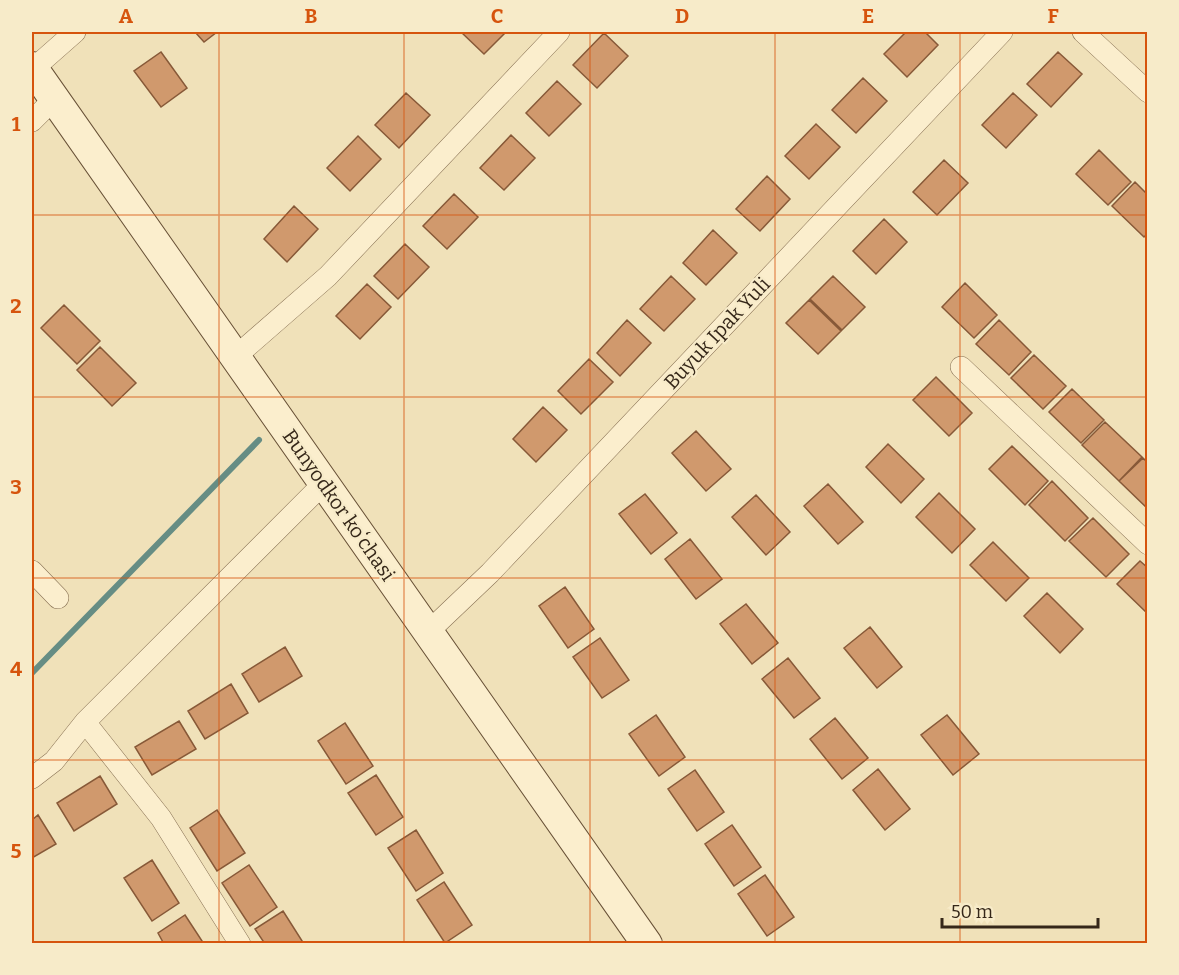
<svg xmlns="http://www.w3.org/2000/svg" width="1179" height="975" viewBox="0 0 1179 975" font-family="Bitter,serif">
<rect width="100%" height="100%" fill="#f0e1b9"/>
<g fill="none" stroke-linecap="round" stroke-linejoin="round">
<!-- stream -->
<path stroke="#668d84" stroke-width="6" d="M32,673l227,-233"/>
</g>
<!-- building -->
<path fill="#d0996d" stroke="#875938" stroke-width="1.5" d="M195,32h22l-13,10z
M461,32h45l-22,22z
M906,32h19l13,13 -31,32 -23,-23z
M604,33l24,23 -31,32 -24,-23z
M161,52l26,36 -26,19 -27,-36z
M1058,52l24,22 -31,33 -24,-23z
M863,78l24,23 -31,32 -24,-23z
M557,81l24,23 -32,32 -23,-23z
M406,93l24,22 -31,33 -24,-23z
M1013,93l24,22 -31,33 -24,-23z
M816,124l24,23 -31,32 -24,-23z
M511,135l24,23 -31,32 -24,-22z
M358,136l23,23 -31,32 -23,-23z
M1099,150l32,32 -23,23 -32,-31z
M944,160l24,23 -31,32 -24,-23z
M767,176l23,23 -30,32 -24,-22z
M1135,182l13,13v38l-4,4 -32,-31z
M454,194l24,23 -31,32 -24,-23z
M294,206l24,23 -31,33 -23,-23z
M884,219l23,23 -31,32 -23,-23z
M713,230l24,23 -31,32 -23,-22z
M405,244l24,23 -31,32 -24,-23z
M671,276l24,23 -31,32 -24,-22z
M833,276l32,31 -23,23 -32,-31z
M965,283l32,32 -23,23 -32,-31z
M367,284l24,23 -31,32 -24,-23z
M809,300l32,31 -23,23 -32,-31z
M64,305l36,36 -23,23 -36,-36z
M627,320l24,23 -31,33 -23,-23z
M999,320l32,32 -22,23 -33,-31z
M100,347l36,36 -24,23 -35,-36z
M1034,355l32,31 -23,23 -32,-31z
M589,359l24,23 -32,32 -23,-23z
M936,377l36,36 -23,23 -36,-36z
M1072,389l32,31 -23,23 -32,-31z
M543,407l24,23 -31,32 -23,-23z
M1105,422l37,35 -23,24 -37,-36z
M696,431l35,38 -25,22 -34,-38z
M888,444l36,35 -23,24 -35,-36z
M1012,446l36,35 -23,24 -36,-36z
M1143,458l5,5v46l-29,-28z
M1052,481l36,37 -23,23 -36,-36z
M828,484l35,38 -25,22 -34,-38z
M939,493l36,36 -23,24 -36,-36z
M645,494l32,39 -26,21 -32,-40z
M756,495l34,37 -24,23 -34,-38z
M1093,518l36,36 -23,23 -37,-36z
M690,539l32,40 -26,20 -31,-40z
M993,542l36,36 -23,23 -36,-36z
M1140,561l8,7v46l-31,-30z
M565,587l29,42 -26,19 -29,-42z
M1047,593l36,36 -23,24 -36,-37z
M746,604l32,39 -26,21 -32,-40z
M870,627l32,40 -25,21 -33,-40z
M600,638l29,42 -27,18 -29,-41z
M285,647l17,29 -43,26 -17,-28z
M788,658l32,40 -26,20 -32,-39z
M231,684l17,29 -43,26 -17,-28z
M656,715l29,42 -26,19 -30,-42z
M947,715l32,39 -26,21 -32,-40z
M835,718l33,40 -26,21 -32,-40z
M179,721l17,28 -44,26 -17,-28z
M345,723l28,43 -27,18 -28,-43z
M878,769l32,40 -25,21 -32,-40z
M695,770l29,42 -27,19 -29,-42z
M376,775l27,42 -27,18 -28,-42z
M100,776l17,28 -43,27 -17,-28z
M217,810l28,43 -28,18 -27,-43z
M38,815l18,29 -24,14v-38z
M732,825l29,42 -27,19 -29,-42z
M416,830l27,43 -27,18 -28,-43z
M152,860l27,43 -27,18 -28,-43z
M249,865l28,42 -27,19 -28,-43z
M765,875l29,42 -27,19 -29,-42z
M444,882l28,43 -27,18 -28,-43z
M283,911l21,33h-39l-10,-15z
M185,915l19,29h-40l-6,-11z"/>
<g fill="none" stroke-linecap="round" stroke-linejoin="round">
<defs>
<path id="minor" d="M1083,32l65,60
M33,69l42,-37
M32,121l22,-22
M235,357l93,-81 231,-244
M961,367l187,177
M32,571l26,27
M428,632l62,-59 512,-541
M85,722l76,96 79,126
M32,778l22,-17 31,-39 239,-239"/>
<path id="secondary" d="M32,67l615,877"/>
</defs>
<!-- minor casing -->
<use href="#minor" stroke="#877053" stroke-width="22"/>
<!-- secondary casing -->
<use href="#secondary" stroke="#685137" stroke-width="32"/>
<!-- minor -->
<use href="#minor" stroke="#fbeecd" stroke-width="21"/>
<!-- secondary -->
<use href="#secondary" stroke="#fbeecd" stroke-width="30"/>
</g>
<!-- grid -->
<path fill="none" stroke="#d6540d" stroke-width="1.5" stroke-opacity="0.55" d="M219,32v912M404,32v912M590,32v912M775,32v912M960,32v912M32,215h1116M32,397h1116M32,578h1116M32,760h1116"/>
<g text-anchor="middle" stroke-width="4.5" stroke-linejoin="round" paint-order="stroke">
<!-- street labels -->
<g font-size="20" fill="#352719" stroke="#f7ebc9">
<text transform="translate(717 333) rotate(-47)" y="7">Buyuk Ipak Yuli</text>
<text transform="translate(339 505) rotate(55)" y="7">Bunyodkor koʻchasi</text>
</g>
</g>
<!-- border -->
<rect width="1179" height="975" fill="none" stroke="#f7ebc9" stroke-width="66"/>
<!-- scale -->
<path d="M942 918v9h156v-9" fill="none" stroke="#352719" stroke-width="3"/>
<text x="951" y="918" font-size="18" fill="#352719" stroke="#f7ebc9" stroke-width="4.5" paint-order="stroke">50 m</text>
<rect x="33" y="33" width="1113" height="909" fill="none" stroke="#d6540d" stroke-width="2"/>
<g font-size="20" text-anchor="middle" font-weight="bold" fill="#d6540d">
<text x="126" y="23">A</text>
<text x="311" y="23">B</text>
<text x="497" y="23">C</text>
<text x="682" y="23">D</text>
<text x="868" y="23">E</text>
<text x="1053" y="23">F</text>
<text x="16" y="131">1</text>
<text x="16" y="313">2</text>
<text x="16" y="494">3</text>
<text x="16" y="676">4</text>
<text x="16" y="858">5</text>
</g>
</svg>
